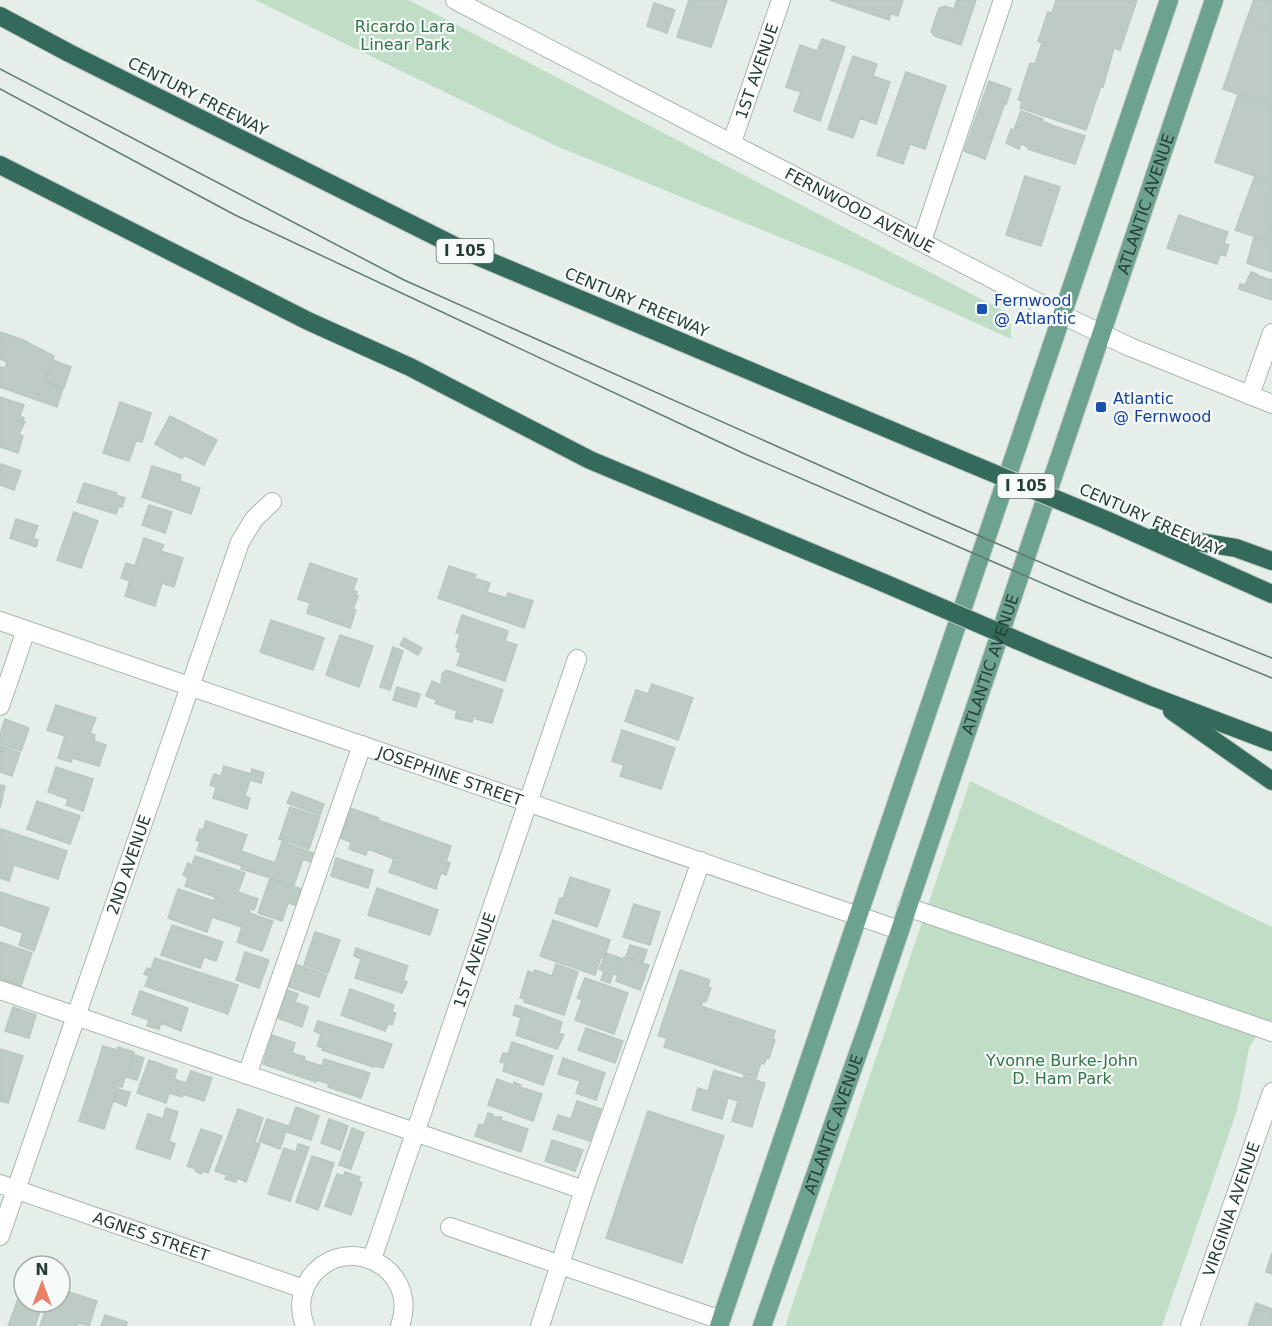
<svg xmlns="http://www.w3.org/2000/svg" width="1272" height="1326" viewBox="0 0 1272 1326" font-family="'DejaVu Sans',sans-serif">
<rect width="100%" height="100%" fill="#e6eeea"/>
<!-- green -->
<path fill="#c0ddc6" d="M255,0h154l597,312 5,13v14l-163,-74 -294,-120z
M970,781l302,146v93l-15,15 -8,13 -12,63 -75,215h-377z"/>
<!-- building -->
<path fill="#becbc5" stroke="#b8c7c0" stroke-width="1.5" d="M689,0h38l-16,47 -34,-10z
M830,0h73l-5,16 -7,-3 -2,7z
M957,0h19l-15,45 -26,-9 -4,-4 8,-24 6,-2 9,3z
M1056,0h81l-17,50 -6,-2 -11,39 -2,-1 -15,44 -66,-22 2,-7 -4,-1 12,-37 5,1 7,-21 -4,-2 10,-29 4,1z
M1254,0h18v30l-26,-9z
M654,3l21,7 -8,23 -20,-7z
M1246,21l26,9v76l-49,-17z
M822,39l23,8 -25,74 -26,-10 7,-19 -15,-5 14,-42 17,6z
M853,56l24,8 -4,12 17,6 -14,42 -16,-6 -7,20 -25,-9z
M906,72l40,14 -21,63 -15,-5 -7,20 -26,-9z
M989,81l22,8 -5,15 -1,-1 -20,56 -21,-8z
M1238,95l34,11v76l-57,-20z
M1021,111l22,8 -1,2 12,5 31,10 -10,28 -47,-15 1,-2 -8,-3 -2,5 -13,-6 5,-14 3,1z
M1025,176l35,11 -19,59 -35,-11z
M1255,176l17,6 -1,60 -36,-12z
M1179,215l49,17 -4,11 5,2 -4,11 -5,-2 -3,10 -50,-16z
M1254,237l18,6v29l-25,-9z
M1251,272l6,2 -1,1 15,5 1,-1v21l-33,-11 1,-5 5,1z
M1,332l22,8 31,16 -9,26 18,6 -6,19 -57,-20v-20l5,1 2,-6 -7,-3z
M53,360l18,7 -7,21 -19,-7z
M0,397l24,8 -4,11 4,2 -1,3 2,1 -6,12 4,2 -5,17 -18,-6z
M120,402l31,11 -9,29 -6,-1 -7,20 -26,-8z
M170,416l47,24 -13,25 -20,-10 -2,4 -27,-15z
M1,464l20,7 -7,19 -14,-5z
M152,466l29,9 -1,6 20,7 -9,26 -49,-17z
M84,483l33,10 -1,2 9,3 -3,9 -3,-1 -3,8 -39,-12z
M149,505l23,7 -7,21 -23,-8z
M74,512l24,9 -17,47 -24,-8z
M16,519l22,7 -5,12 5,2 -2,7 -26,-9z
M144,538l20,7 -3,6 22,7 -9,29 -12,-4 -7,23 -30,-10 5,-15 -9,-3 5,-15 9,3z
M310,563l47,16 -4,11 4,2 -1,3 2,1 -5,13 3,1 -6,18 -43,-15 3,-10 -12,-4z
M449,566l27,9 -2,3 16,5 -3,9 19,6 2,-5 25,8 -9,27 -86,-30z
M462,615l46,16 -3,10 12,4 -12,36 -48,-16 4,-12 -4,-2 1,-3 -2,-1 4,-13 -4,-1z
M271,620l53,18 -11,32 -53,-18z
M340,635l33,11 -14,41 -33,-12z
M404,638l18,10 -4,7 -18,-10z
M393,647l10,4 -13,39 -10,-3z
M446,670l57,20 -11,33 -16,-4 1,-2 -3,-1 -2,6 -17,-4 2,-7 -22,-8 2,-3 -11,-4 6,-15 9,4 1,-11z
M652,684l41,14 -15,42 -53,-19 11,-31 12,4z
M397,687l23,7 -4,13 -23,-7z
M56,705l40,13 -6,15 5,2 -1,6 12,4 -7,21 -27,-8 -1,4 -13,-4 7,-22 -18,-6z
M5,719l24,9 -8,23 -21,-7v-10z
M622,730l53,18 -14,41 -41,-13 4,-11 -12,-4z
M0,746l20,7 -8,23 -12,-4z
M224,766l27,8 1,-5 12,4 -3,10 -11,-3 -5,16 5,2 -3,11 -34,-11 3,-11 -6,-2 4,-11 7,2z
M56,767l37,12 -10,32 -17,-6 2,-6 -20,-7z
M0,785l5,1 -5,22z
M292,792l32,12 -4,11 -33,-12z
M37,801l43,15 -10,28 -43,-15z
M290,807l30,10 -11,32 -30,-10z
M350,808l29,10 -1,2 73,26 -5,16 4,1 -4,12 -5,-2 -5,16 -47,-17 5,-13 -26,-10 -2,6 -17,-6 2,-7 -11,-4z
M206,821l41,14 -6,16 34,12 7,-21 31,11 -3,9 -7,-3 -9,26 -53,-16 1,-3 -45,-16 3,-8 -4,-2 4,-11 3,1z
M1,829l66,22 -9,28 -44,-14 -5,16 -9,-3z
M195,856l50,17 -7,19 20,7 -4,11 -4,-1 -1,4 24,8 -11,30 -25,-9 5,-15 -30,-10 -5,15 -39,-14 10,-29 36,12 1,-3 8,3 1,-1 -39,-14 3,-9 -5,-2 5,-12 4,2z
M336,858l37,12 -5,18 -37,-12z
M570,877l40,13 -13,37 -42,-14 5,-15 3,1z
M270,878l31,11 -6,16 -7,-2 -6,18 -24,-8z
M377,888l61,22 -8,25 -62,-20z
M0,892l49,16 -15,43 -15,-6 4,-12 -23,-8z
M634,904l26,8 -10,33 -27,-8z
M553,920l57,20 -6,18 -3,-1 -6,18 -55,-19z
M172,925l51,17 -7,19 -12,-4 -4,11 -39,-13z
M315,932l25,8 -12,33 -24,-8z
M0,942l32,11 -11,33 -21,-7z
M630,945l17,5 -4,12 -17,-5z
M356,948l52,18 -5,14 4,2 -5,11 -47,-15 6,-19 -7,-3z
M245,952l24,8 -10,28 -23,-8z
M606,953l17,6 -6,16 -4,-1 -3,9 -9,-3 3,-9 -5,-2z
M624,957l25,8 -9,25 -24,-9z
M155,958l83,27 -10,29 -83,-28 4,-10 -5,-2 3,-6 4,1z
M295,964l32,11 -8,22 -32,-11z
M556,964l22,8 -14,43 -40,-13 1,-3 -5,-1 8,-27 6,2 1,-3 17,6z
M680,970l30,10 -2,7 3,1 -5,14 -3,-1 -2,5 74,25 -2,8 2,1 -6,18 -2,-1 -3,7 -3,-1 -5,15 -92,-31 3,-9 -9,-2z
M585,978l43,15 -14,41 -39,-14 7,-20 -5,-2z
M350,989l44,16 -2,7 4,1 -4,12 -3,-2 -4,8 -44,-16z
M287,990l11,4 -3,8 13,5 -6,20 -24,-9z
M140,991l48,17 -7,23 -20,-8 -2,6 -12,-3 2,-6 -17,-6z
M516,1005l46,17 -3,11 5,2 -7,14 -41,-14 5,-17 -8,-3z
M13,1007l23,8 -7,23 -24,-7z
M318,1021l74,23 -9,24 -9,-2 -1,1 -51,-17 1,-2 -6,-2 4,-12 -7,-3z
M586,1028l37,13 -8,22 -37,-13z
M272,1035l23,8 -3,10 13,4 -1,3 17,6 -5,16 -53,-18z
M512,1042l41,14 -10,29 -40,-14 2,-8 -5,-1 3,-9 5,1z
M103,1046l14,4 1,-3 16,5 -12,35 -4,-1 -14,43 -25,-8z
M0,1049l23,7 -15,47 -8,-2z
M133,1054l11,4 -7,22 -11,-3z
M563,1058l42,15 -9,27 -20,-7 4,-12 -22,-7z
M324,1059l46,14 -9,25 -33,-11 1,-3 -12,-4z
M149,1060l28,10 -3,9 12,4 5,-12 21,7 -8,23 -21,-7 -1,3 -13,-4 -3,10 -29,-10z
M714,1070l29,9 1,-3 21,7 -13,44 -20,-6 6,-20 -10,-3 -6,21 -30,-9 6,-22 10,3z
M497,1079l16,6 1,-3 7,3 -1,2 22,7 -9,27 -45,-16z
M118,1089l12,3 -4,14 -12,-5z
M577,1101l24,8 -11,32 -37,-12 5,-14 13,4z
M296,1107l23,9 -8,24 -24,-8z
M166,1108l12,4 -9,29 6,3 -5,15 -34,-11 12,-34 15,5z
M238,1109l25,9 -8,24 5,2 -14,38 -9,-4 -1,4 -11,-3 2,-4 -12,-4z
M648,1111l76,25 -42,127 -76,-25z
M488,1113l5,1v3h9l-1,3 27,9 -7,23 -46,-16 4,-12 5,1z
M267,1119l21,7 -8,23 -21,-8z
M329,1119l19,7 -8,24 -19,-7z
M352,1128l12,5 -13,36 -12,-4z
M201,1129l21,7 -14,37 -6,-2 -1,3 -6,-3 1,-2 -9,-3z
M552,1140l31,10 -8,21 -30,-10z
M298,1144l11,3 -19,54 -22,-7 16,-46 12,4z
M312,1156l22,7 -16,47 -22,-8z
M345,1172l15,5 -2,4 4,2 -11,32 -26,-9 12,-32 6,2z
M1272,1253v21l-6,-2z
M22,1288l2,1v13h19l-8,24h-27z
M60,1289l37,12 -8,25 -11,-3 -1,3h-37l8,-24h12z
M1256,1303l16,6v17h-24z
M105,1315l22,7 -1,4h-25z"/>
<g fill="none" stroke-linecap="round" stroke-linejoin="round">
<defs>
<g id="minor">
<path id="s1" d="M455,0l605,314 70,33 142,57"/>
<path id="s2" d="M732,142l49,-142"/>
<path d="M922,241l81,-241"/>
<path d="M1250,395l22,-62"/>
<path id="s3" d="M0,621l899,309"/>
<path d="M0,706l26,-76"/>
<path d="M907,907l365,125"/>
<path d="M0,990l584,200"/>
<path d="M247,1075l115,-330"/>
<path id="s4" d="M0,1184l304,105"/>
<path d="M450,1227l271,93"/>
<path id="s5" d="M0,1236l240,-694 14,-23 18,-17"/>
<path id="s6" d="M372,1259l205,-600"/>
<path d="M305,1326c-5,-13 -5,-28 1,-41 30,-58 116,-21 94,41"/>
<path d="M540,1326l44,-136 117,-329"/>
<path id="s7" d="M1190,1326l82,-234"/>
</g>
<g id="major">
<path d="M719,1326c153,-441 297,-885 450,-1326"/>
<path id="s8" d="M762,1326l106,-301 346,-1025"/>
</g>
<path id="highway" d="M0,16l69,37 396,198 480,202
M0,165l308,156 102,46 180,93 294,123
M1106,520l166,74
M1157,535l79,13 36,13
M1042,651l109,45 121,46
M1172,711l100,70"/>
</defs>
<!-- minor casing -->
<use href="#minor" stroke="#a8b6b1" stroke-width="20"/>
<!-- major casing -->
<use href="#major" stroke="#c2c9c7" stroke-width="20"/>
<!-- highway casing -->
<use href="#highway" stroke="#c2c9c7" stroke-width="20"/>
<!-- minor -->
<use href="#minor" stroke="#fff" stroke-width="18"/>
<!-- major -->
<use href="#major" stroke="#6da190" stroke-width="18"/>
<!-- highway -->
<use href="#highway" stroke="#336a5b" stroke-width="18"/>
<!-- tram -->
<path stroke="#607a72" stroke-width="1.5" d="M0,69l404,211 536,239 188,81 144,58
M0,89l235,126 512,240 334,145 191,78"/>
<defs>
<path id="highway-bridge" d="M945,453l161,67
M884,583l158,68"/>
</defs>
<!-- highway-bridge casing -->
<use href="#highway-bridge" stroke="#c2c9c7" stroke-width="20" stroke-linecap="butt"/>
<!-- highway-bridge -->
<use href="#highway-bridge" stroke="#336a5b" stroke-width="18"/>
</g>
<!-- markers -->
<g fill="#1a4fb4" stroke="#f6faf8" stroke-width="2">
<rect x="976" y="303" width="12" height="12" rx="3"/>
<rect x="1095" y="401" width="12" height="12" rx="3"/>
</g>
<g text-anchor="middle" stroke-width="4.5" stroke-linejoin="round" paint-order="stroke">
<!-- shield labels -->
<g fill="#f6faf8" stroke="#647771" stroke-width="1.5">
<rect x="436.5" y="239" width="57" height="24" rx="4.5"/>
<rect x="997.5" y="474" width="57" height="24" rx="4.5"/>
</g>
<g font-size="15" font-weight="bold" fill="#253f37">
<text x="465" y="256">I 105</text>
<text x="1026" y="491">I 105</text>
</g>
<!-- park labels -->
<g font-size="16" fill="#317448" stroke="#f6faf8">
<text x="405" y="32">Ricardo Lara<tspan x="405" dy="18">Linear Park</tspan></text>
<text x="1062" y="1066">Yvonne Burke-John<tspan x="1062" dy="18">D. Ham Park</tspan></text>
</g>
<!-- street labels -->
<g font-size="16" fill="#253f37" stroke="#f6faf8">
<text dy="6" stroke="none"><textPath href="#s2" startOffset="75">1ST AVENUE</textPath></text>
<text transform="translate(198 96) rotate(27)" y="6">CENTURY FREEWAY</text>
<text dy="6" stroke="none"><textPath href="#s8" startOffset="1186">ATLANTIC AVENUE</textPath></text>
<text dy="6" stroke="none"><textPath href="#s1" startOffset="456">FERNWOOD AVENUE</textPath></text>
<text transform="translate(637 302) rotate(23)" y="6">CENTURY FREEWAY</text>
<text transform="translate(1151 519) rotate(24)" y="6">CENTURY FREEWAY</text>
<text dy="6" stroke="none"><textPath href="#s8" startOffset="700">ATLANTIC AVENUE</textPath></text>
<text dy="6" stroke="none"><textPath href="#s3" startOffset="476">JOSEPHINE STREET</textPath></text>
<text dy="6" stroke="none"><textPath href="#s5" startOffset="393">2ND AVENUE</textPath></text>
<text dy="6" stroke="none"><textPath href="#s6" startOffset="316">1ST AVENUE</textPath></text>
<text dy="6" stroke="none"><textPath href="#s8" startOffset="214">ATLANTIC AVENUE</textPath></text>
<text dy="6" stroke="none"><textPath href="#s7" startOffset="124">VIRGINIA AVENUE</textPath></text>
<text dy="6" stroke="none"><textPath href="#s4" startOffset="160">AGNES STREET</textPath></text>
</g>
<!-- transit labels -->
<g font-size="16" fill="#164399" stroke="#f6faf8" text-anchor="start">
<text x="994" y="306">Fernwood<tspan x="994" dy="18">@ Atlantic</tspan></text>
<text x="1113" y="404">Atlantic<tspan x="1113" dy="18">@ Fernwood</tspan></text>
</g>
</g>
<!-- north arrow -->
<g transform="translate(42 1284)"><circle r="28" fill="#f6faf8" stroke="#a2afab" stroke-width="1.5"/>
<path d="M0-4.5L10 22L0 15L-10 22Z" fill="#ea8067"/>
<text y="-9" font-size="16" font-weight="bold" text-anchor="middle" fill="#253f37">N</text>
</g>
</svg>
